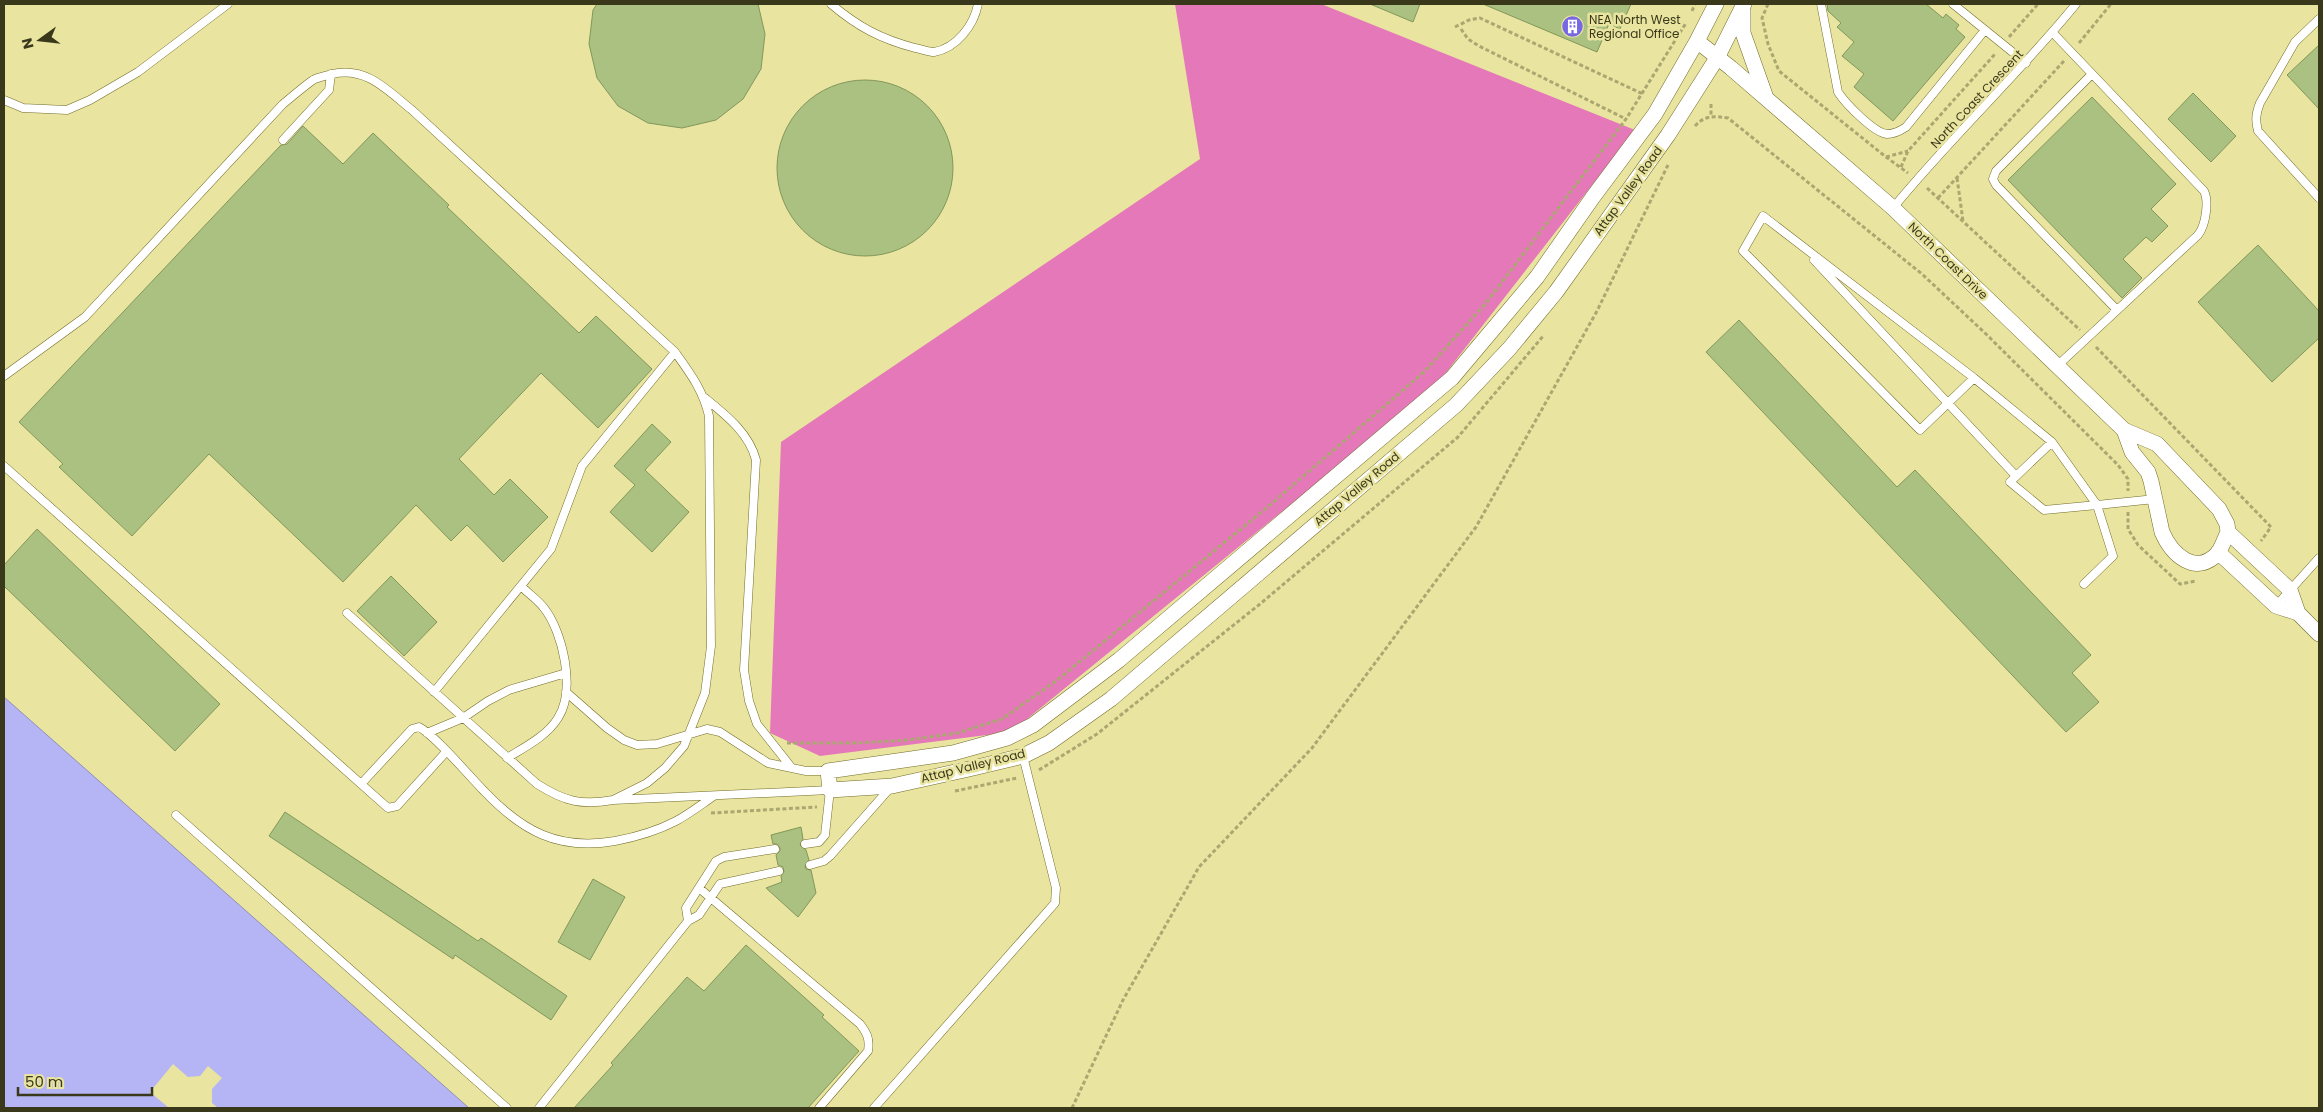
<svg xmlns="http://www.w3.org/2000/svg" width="2323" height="1112" viewBox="0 0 2323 1112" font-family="Poppins,sans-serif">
<rect width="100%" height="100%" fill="#e9e49f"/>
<!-- forest -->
<path fill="#e478b9" d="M1175,4h146l314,126 -201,258 -423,344 -191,24 -50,-23 11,-291 419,-283z"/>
<!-- water -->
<path fill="#b5b4f5" stroke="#908fb4" d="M4,697l465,411h-465z"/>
<!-- pier -->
<path fill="#e9e49f" d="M173,1064l15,13 12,-1 8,-10 14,12 -10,11v14l6,5h-49l-19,-16z"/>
<!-- building -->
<path fill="#aac181" stroke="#82975a" d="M597,4h161l7,30 -4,35 -18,30 -27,21 -34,8 -34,-5 -30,-17 -21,-28 -8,-34 4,-34z
M1370,4h50l-7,18z
M1483,4h148l-11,25 -11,-5 -12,28z
M1827,4h99l17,14 3,-4 13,11 -3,4 9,8 -72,84 -39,-34 10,-13 -22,-18 12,-14 -17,-15 4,-4 -13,-12z
M2319,45v64l-32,-34z
M777 168a88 88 0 1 1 176 0a88 88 0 1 1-176 0Z
M2193,93l43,43 -25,26 -43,-43z
M2092,97l84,87 -25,25 17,17 -16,16 -6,-5 -23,22 19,19 -20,20 -114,-118z
M303,126l40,38 30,-31 76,72 -2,2 132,126 17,-17 56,53 -54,59 -57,-55 -82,86 35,36 16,-16 38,38 -45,45 -36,-37 -16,16 -35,-36 -73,77 -134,-128 -77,82 -73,-69 4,-3 -44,-42 262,-277 6,-1z
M2258,245l61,66v27l-47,44 -74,-80z
M1739,320l158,167 18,-17 176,185 -19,18 27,29 -33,30 -360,-380z
M652,424l19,18 -26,28 44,42 -37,40 -42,-40 25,-27 -21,-19z
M37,529l183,175 -45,47 -171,-165v-21z
M391,576l46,46 -33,34 -47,-45z
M285,812l193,129 3,-3 86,58 -16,24 -96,-65 -2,4 -184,-123z
M801,827l2,12 -3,6 6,5 3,10 -4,6 1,3 5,1 5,23 -18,24 -32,-29 16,-6 -1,-6 3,-4 -1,-5 -5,-2 -2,-10 4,-4v-3l-3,-4h-4l-2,-9z
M593,879l32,18 -35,63 -32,-18z
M746,945l78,70 -2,2 37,34 -51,57h-234l39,-43 -2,-2 76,-86 17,14z"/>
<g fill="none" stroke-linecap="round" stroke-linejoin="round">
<defs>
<path id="service" d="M831,4c27,23 50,35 84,44 6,1 14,4 19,4 23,-4 40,-27 44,-48
M1821,4l17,88c7,11 36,41 49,42 7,0 13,-3 19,-7l79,-97
M1953,4l73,59
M2319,19l-24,23 -35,61c-4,10 -5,17 -2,28l61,67
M2053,33l151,158c5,10 2,34 -6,44l-141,131
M2091,75l-95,96 -3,8 3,6 121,125
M4,100l19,8 44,2 23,-10 48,-28 90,-68
M283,140l46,-50 2,-16
M1893,208c58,-71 125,-133 183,-204
M1814,260l202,216
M4,376l81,-59 198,-213c10,-8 20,-17 30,-24 5,-3 13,-4 19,-6 34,-8 55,16 80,36l263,242c15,21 28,38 34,64l2,230 -6,47 -21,53 -19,22 -18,15 -34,17
M1974,378l-54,52 -177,-179 20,-35 211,162 78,64 45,63 58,-6
M705,398c21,17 44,35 51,62l-12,210 5,31 8,23 34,43
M2052,442l-42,40 34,28 53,-5 16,51 -29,28
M4,466l384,342 9,-2 49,-54
M2276,606l43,-48
M347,613l190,171c27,17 44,22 76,16l217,-10 -5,45 -6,7 -14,2
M434,692l117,-143 31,-83 93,-114
M566,692l41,36 17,12 13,5 20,-1 50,-15 13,3 48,31 38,8h22
M427,733l36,-15 25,-17 21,-11 57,-17
M507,758c18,-11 40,-22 51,-40 18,-28 5,-86 -14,-110 -6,-8 -15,-14 -22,-21
M361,784l51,-55 7,-2c17,9 49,48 65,64 38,40 74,60 131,50 21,-4 42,-10 61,-20 13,-7 26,-17 38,-25
M176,815l331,293
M810,865l14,-4 6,-5 61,-69
M699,888l161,136c7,9 10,15 8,27l-49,57
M688,921l-2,-13 30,-47 8,-4 51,-8
M539,1108l149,-187 11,-6 21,-31 59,-13
M874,1108l181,-205 1,-15 -33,-132"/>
<path id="minor" d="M1716,4l-19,37 -42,73 -62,83 -56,80 -85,101 -333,282 -86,65 -26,13 -54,15 -125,18 2,19 62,-4 77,-17 54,-13 26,-13 62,-44 345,-294 53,-56 47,-57 112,-157 49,-77 27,-54
M1743,10v23l22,62
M1697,41l34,27 162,140 231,222 33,14 62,65 8,15 1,8c-3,6 -6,15 -10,21 -22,24 -46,2 -56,-21l-11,-51 -3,-9 -16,-20 -8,-22
M2228,532l62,58 8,23
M2218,552l58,54 22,7 21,21"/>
</defs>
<!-- service casing -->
<use href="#service" stroke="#726d29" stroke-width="9"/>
<!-- minor casing -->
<use href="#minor" stroke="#726d29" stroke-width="16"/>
<!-- path -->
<path stroke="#aba770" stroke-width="3" stroke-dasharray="4 2.5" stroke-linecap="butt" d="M1768,4l-6,14 6,26 11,27 107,86 22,16
M1692,11l3,-7
M1455,27l14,-7 11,-2 163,76
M1461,29l7,10 11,7 147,73
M2009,37l29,-33
M2079,43l32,-39
M1711,104v12
M1695,126c10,-11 19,-10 33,-8l194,156 64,60 132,131 10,14v12
M1886,157l22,-6
M1901,167l7,-16 88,-98
M1957,178l6,43
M1927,188l153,142
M1938,198l126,-137
M2096,347l175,180 -10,14
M2128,512v17l10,16 42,39 16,-3
M787,743h69l52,-3 49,-7 45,-14 54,-38 214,-176 154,-133 62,-69 140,-184 60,-96
M1039,770l58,-36 163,-130 198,-167 86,-102
M955,791l62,-13
M711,813l106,-6
M1072,1108l51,-108 76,-133 113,-119 164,-221 121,-216 71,-146"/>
<!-- service -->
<use href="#service" stroke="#fff" stroke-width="8"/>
<!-- minor -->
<use href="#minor" stroke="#fff" stroke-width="15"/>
</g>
<!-- icons -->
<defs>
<symbol id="building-disc" viewBox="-11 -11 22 22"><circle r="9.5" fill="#7668e3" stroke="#e9e49f"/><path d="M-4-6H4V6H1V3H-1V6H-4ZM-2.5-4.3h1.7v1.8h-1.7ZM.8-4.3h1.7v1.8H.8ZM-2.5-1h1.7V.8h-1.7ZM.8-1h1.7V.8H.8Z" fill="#fff"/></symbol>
</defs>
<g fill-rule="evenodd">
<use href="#building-disc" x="1560" y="14" width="25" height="25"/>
</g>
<g text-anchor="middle" stroke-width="5" stroke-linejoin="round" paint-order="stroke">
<!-- poi labels -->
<g font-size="12" fill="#3a381b" stroke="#e9e49f" text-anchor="start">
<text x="1589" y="24">NEA North West<tspan x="1589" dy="14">Regional Office</tspan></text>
</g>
<!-- street labels -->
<g font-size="12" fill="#3a381b" stroke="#e9e49f">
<text transform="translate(1977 99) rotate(-47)" y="4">North Coast Crescent</text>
<text transform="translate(1628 191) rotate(-54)" y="4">Attap Valley Road</text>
<text transform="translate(1948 261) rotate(44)" y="4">North Coast Drive</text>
<text transform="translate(1357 489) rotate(-40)" y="4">Attap Valley Road</text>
<text transform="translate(973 766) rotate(-14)" y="4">Attap Valley Road</text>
</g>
</g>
<!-- border -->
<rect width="2323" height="1112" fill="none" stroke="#3a381b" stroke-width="10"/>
<!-- north arrow -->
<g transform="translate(40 40) rotate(255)" stroke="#e9e49f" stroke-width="4" paint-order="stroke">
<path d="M0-4L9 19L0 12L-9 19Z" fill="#3a381b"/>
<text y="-8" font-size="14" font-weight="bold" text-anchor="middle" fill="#3a381b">N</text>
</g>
<!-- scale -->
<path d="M18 1087v8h134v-8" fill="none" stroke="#3a381b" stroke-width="2.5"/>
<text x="25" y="1087" font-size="15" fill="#3a381b" stroke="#e9e49f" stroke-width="4" paint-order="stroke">50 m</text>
</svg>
